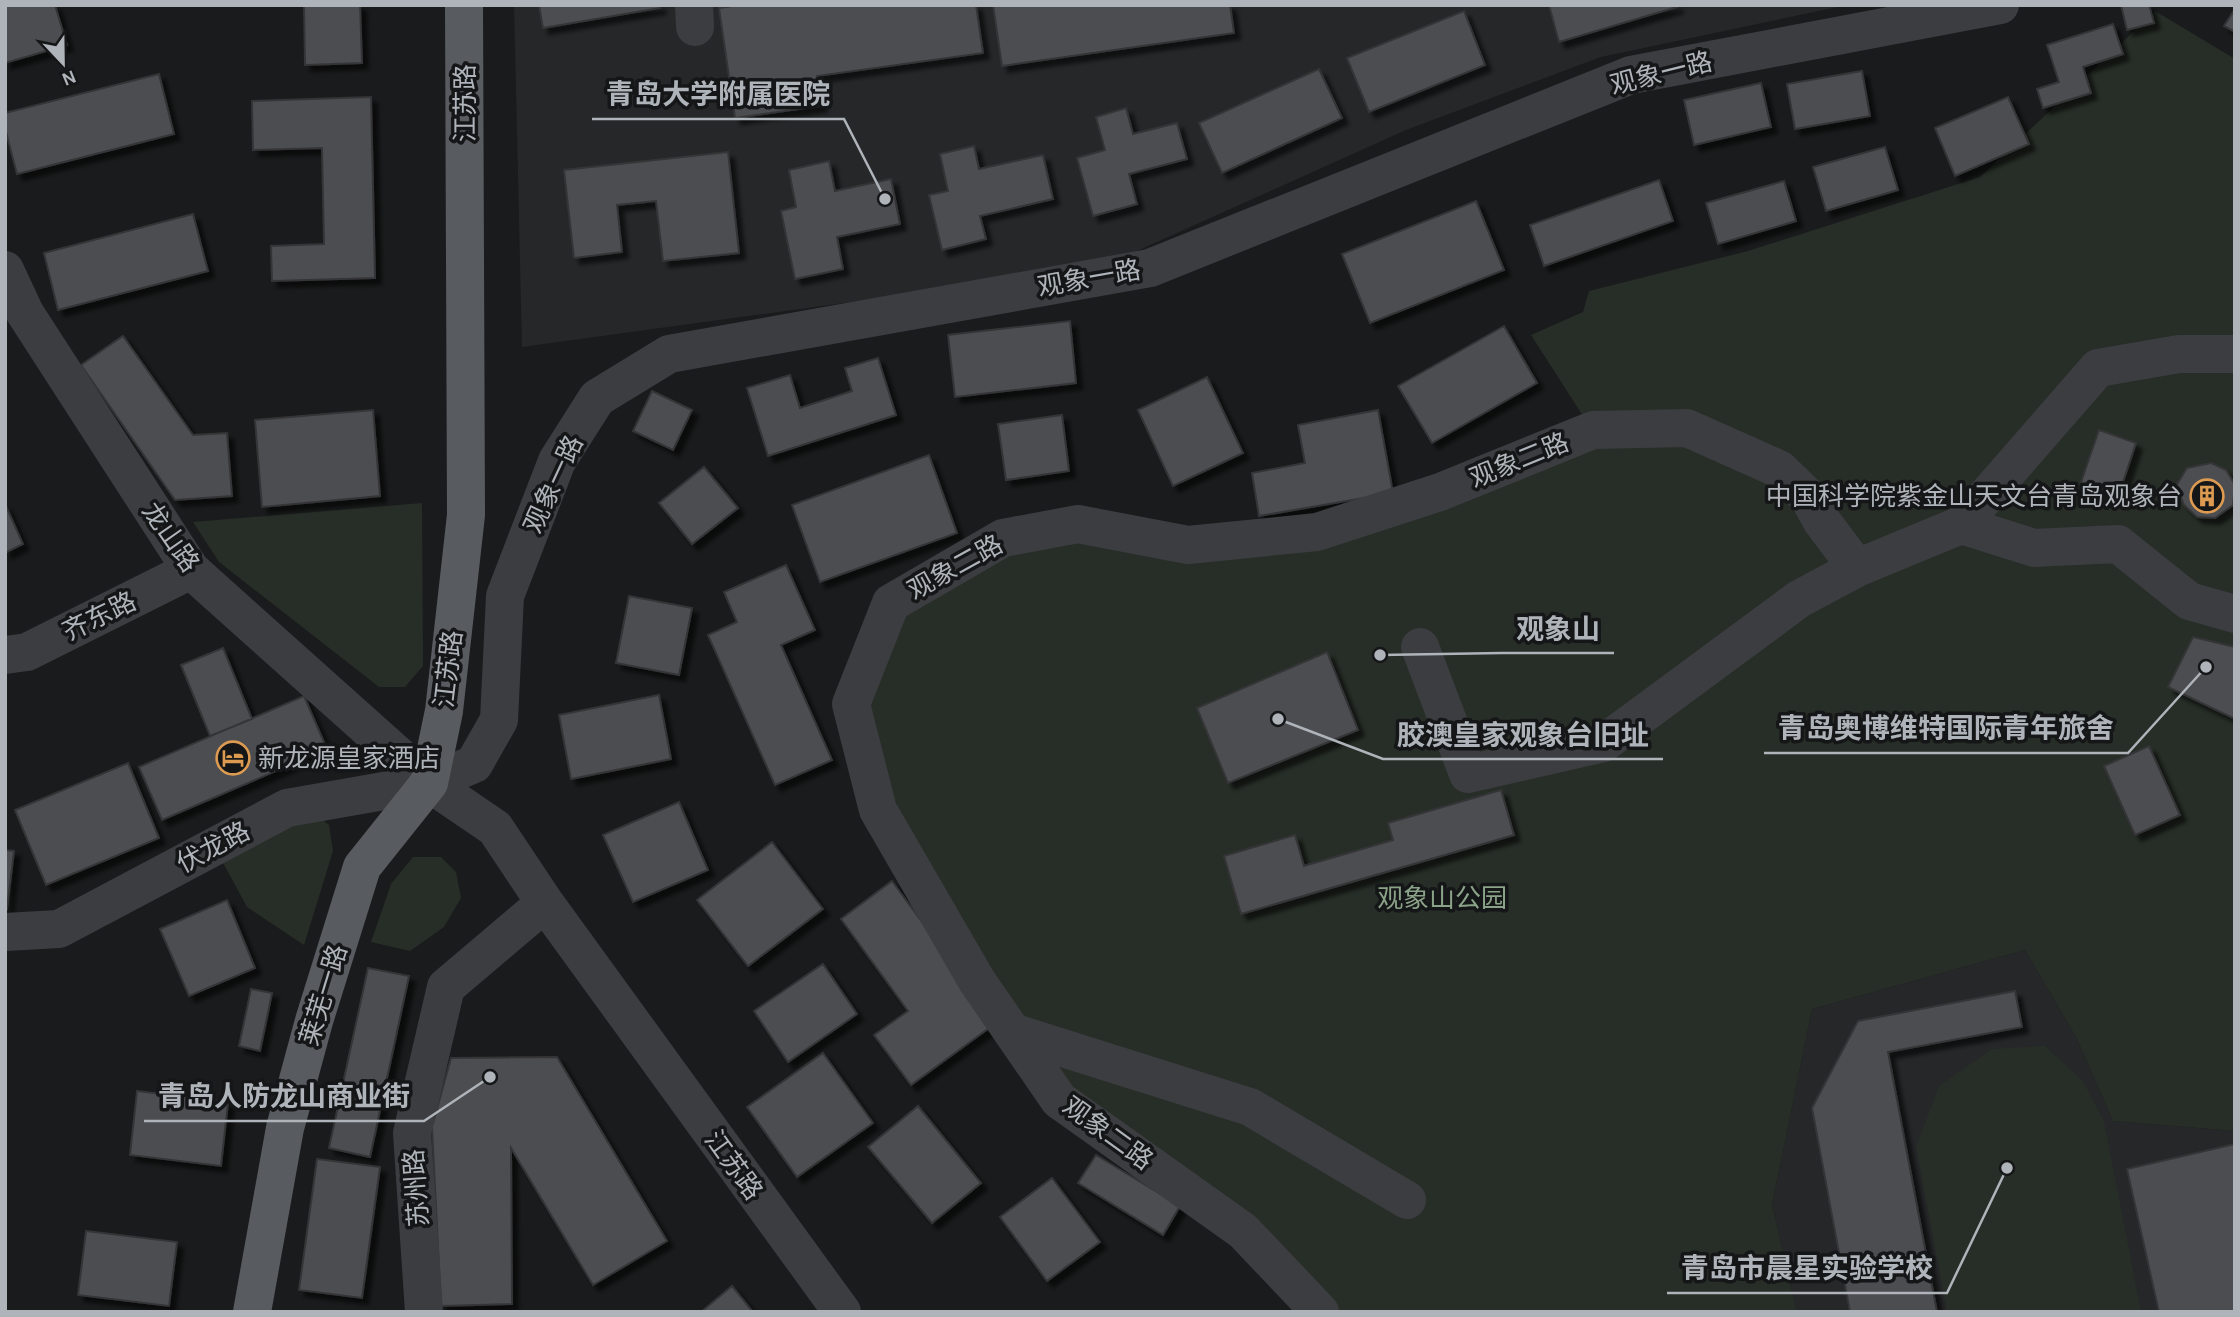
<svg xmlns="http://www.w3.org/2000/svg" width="2240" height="1317" viewBox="0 0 2240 1317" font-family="Karla,'Noto Sans SC',sans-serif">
<defs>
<filter id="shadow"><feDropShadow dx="6" dy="6" stdDeviation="2" flood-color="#0009"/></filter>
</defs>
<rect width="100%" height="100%" fill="#1a1b1c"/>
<!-- built -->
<path fill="#262729" d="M514,5h1333l-246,52 -195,73 -307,138 -577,79z
M2025,950l52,89 36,82 122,10v181h-438l-25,-107 40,-196z"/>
<!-- green -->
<path fill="#272e27" d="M2155,11l80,48v1072l-122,-10 -36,-82 -52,-89 -213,59 -40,196 25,107h-477l-261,-212 -82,-119 -126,-277 40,-101 112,-65 314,-6 275,-102 -61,-95 52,-23 6,-21 159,-40 232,-74z
M422,503l1,163 -18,21h-26l-160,-125 -26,-40z
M315,814l14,11 4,26 -29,94 -57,-38 -26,-48z
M413,857h28l15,15 5,26 -17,29 -34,24 -39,-9 20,-58z
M2045,1046l38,35 21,40 37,191h-194l-31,-165 23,-61 53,-37z"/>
<!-- building -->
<path fill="#4c4e51" stroke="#353538" stroke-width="2" filter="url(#shadow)" d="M5,5h50l12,40 -62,18z
M304,5h56l2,58 -57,2z
M539,5h121v3l-117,20z
M739,5h237l7,48 -166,23 4,30 -86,12 -16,-110z
M993,5h237l4,28 -232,33z
M1549,5h128v2l-118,35z
M2121,5h28l5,18 -27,7z
M2235,9v23l-11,-6z
M1464,11l21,54 -116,47 -22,-54z
M2113,24l10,30 -40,13 8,26 -48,15 -6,-19 22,-7 -12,-37z
M1319,69l23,49 -120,55 -23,-50z
M1862,71l8,45 -75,13 -8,-45z
M159,74l15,60 -157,40 -12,-46v-15z
M1761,83l10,44 -77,18 -10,-45z
M371,97l4,181 -103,3 -1,-35 53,-2 -2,-96 -69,2 -1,-49z
M2008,97l21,47 -74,32 -20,-48z
M1126,108l7,26 44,-11 10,36 -58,15 8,30 -44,12 -16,-58 28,-8 -9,-33z
M974,146l5,23 64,-14 10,44 -73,17 6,23 -44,11 -13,-55 19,-4 -8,-37z
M1885,147l13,43 -72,21 -13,-44z
M728,152l11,101 -76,8 -7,-60 -39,4 5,47 -48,6 -10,-88z
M829,161l6,30 56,-12 9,45 -63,13 6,32 -48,10 -14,-68 15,-4 -7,-37z
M1659,180l14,41 -129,45 -14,-41z
M1784,181l12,40 -78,23 -12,-41z
M1476,201l28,69 -134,53 -28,-69z
M193,214l15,57 -150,39 -14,-57z
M1070,321l6,62 -121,14 -7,-62z
M1504,326l33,57 -105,60 -34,-57z
M123,336l70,99 34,-2 5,63 -57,4 -94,-135z
M878,358l18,57 -128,41 -21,-68 43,-13 10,33 52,-17 -7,-23z
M1207,377l36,76 -70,33 -35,-76z
M652,391l40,19 -19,40 -40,-19z
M373,410l7,86 -118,11 -7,-87z
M1378,410l15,83 -134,23 -7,-43 53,-10 -7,-38z
M1062,415l7,56 -63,9 -8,-56z
M2099,430l37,13 -18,54 -38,-12z
M929,455l28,78 -137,49 -28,-77z
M2211,463l15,7 9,15 -2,20 -18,13 -18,-1 -13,-12 -8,-19 11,-18z
M704,467l34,41 -46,36 -33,-41z
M5,504l18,40 -18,9z
M786,565l29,65 -34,15 51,115 -57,25 -67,-150 29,-13 -13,-30z
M629,596l63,12 -13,67 -63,-12z
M2193,637l42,10v72l-67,-32z
M223,648l29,71 -42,17 -29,-71z
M1327,652l31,78 -130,53 -31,-75z
M659,695l12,64 -100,20 -12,-64z
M304,696l23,53 -165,71 -23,-53z
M2149,746l31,69 -45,20 -31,-69z
M128,763l31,75 -113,47 -31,-75z
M1501,790l13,45 -273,79 -17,-58 71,-21 9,31 89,-26 -5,-17z
M679,802l29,68 -75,32 -30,-67z
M772,842l51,67 -75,57 -51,-66z
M5,850l9,1 -7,58h-2z
M892,881l104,142 -85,62 -37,-50 34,-24 -67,-92z
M227,900l28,68 -66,28 -29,-67z
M823,964l34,50 -69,48 -34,-51z
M368,968l41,8 -39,181 -41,-9z
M251,989l21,4 -12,58 -21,-5z
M2015,991l7,36 -134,25 49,260h-87l-38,-204 46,-87z
M823,1053l50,70 -76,54 -50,-70z
M557,1057l110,184 -74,44 -82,-137 1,156 -71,2 -9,-179 19,-69z
M137,1091l91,11 -7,64 -91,-11z
M918,1106l63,77 -49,40 -64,-76z
M2235,1144v168h-76l-32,-143z
M1096,1155l84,51 -17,29 -85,-52z
M317,1159l63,8 -18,131 -63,-8z
M1052,1178l48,64 -53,39 -47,-64z
M86,1231l91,11 -8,64 -91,-11z
M732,1286l21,26h-52z"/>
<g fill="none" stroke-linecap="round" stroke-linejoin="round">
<!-- minor -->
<path stroke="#3c3d41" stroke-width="38" d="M694,5l1,22
M5,270l20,43 166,257 238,213 66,45 50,75 297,409
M1961,525l137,-157 81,-14h56
M1420,647l48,127 136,-31 195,-144 58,-31
M5,655l22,-3 164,-82
M5,932l54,-3 228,-121 142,-25 45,-19 25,-44 6,-124 52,-135 40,-63 72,-44 481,-86 481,-193 369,-70
M1012,1032l238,75 157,93
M424,1312l-12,-179 34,-146 99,-84
M1320,1312l-77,-81 -184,-131 -82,-119 -99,-171 -27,-106 40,-101 112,-65 75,-14 110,21 129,-13 123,-40 153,-62 94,-2 92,41 30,29 12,22 36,48 104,-43 73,23 84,-4 71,57 46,13"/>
<!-- major -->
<path stroke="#585b5f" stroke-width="38" d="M252,1312l33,-184 29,-107 48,-154 67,-84 15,-72 22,-196 -2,-510"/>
</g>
<!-- icons -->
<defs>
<symbol id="building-ring" viewBox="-11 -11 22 22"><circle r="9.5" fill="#151617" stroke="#dd9b52" stroke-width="1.5"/><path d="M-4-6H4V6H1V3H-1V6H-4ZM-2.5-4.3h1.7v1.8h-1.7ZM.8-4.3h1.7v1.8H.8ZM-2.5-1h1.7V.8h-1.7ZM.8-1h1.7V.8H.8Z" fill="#dd9b52"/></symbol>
<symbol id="hotel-ring" viewBox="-11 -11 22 22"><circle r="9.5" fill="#151617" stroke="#dd9b52" stroke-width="1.5"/><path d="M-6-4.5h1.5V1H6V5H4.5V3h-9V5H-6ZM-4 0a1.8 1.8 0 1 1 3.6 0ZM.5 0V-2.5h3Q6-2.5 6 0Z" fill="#dd9b52"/></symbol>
</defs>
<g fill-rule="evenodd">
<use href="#building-ring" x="2188" y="477" width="38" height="38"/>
<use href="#hotel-ring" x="214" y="739" width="38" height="38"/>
</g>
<g text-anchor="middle" stroke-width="7" stroke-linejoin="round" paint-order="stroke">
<!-- street labels -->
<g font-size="26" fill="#aeb4ba" stroke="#151617">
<text transform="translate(1661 73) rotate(-14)" y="9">观象一路</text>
<text transform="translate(465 103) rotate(-90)" y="9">江苏路</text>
<text transform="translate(1089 278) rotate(-10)" y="9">观象一路</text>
<text transform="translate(1519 460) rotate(-22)" y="9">观象二路</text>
<text transform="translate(553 484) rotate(-65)" y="9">观象一路</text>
<text transform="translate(171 537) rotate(55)" y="9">龙山路</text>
<text transform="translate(955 567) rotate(-29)" y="9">观象二路</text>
<text transform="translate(99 616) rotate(-26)" y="9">齐东路</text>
<text transform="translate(448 669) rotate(-83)" y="9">江苏路</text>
<text transform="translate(213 847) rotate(-28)" y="9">伏龙路</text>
<text transform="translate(323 995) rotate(-73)" y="9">莱芜一路</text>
<text transform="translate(1108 1133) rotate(36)" y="9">观象二路</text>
<text transform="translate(734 1165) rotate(54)" y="9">江苏路</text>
<text transform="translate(416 1188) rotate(-94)" y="9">苏州路</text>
</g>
<!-- poi labels -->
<g font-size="26" fill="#aeb4ba" stroke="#151617" text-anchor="end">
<text x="2182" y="505">中国科学院紫金山天文台青岛观象台</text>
<text x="258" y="767" text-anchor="start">新龙源皇家酒店</text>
</g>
<!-- park labels -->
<g font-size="26" fill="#8aa288" stroke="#151617">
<text x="1442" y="907">观象山公园</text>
</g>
</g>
<!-- callouts -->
<path fill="none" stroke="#aeb4ba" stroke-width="2.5" d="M885 199L844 119H592M1380 655L1502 653H1614M2206 667L2128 753H1764M1278 719L1383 759H1663M490 1077L424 1121H144M2007 1168L1947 1293H1667"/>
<g fill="#aeb4ba" stroke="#151617" stroke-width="2.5">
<circle cx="885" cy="199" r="7"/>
<circle cx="1380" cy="655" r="7"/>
<circle cx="2206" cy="667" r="7"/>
<circle cx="1278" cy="719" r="7"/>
<circle cx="490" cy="1077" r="7"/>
<circle cx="2007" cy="1168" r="7"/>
</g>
<g font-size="28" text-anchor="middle" font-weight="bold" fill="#aeb4ba" stroke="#151617" stroke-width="7" stroke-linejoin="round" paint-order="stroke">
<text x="718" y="104">青岛大学附属医院</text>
<text x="1558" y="639">观象山</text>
<text x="1946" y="738">青岛奥博维特国际青年旅舍</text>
<text x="1523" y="745">胶澳皇家观象台旧址</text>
<text x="284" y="1106">青岛人防龙山商业街</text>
<text x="1807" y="1278">青岛市晨星实验学校</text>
</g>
<!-- border -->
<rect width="2240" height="1317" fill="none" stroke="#aeb4ba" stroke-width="14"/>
<!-- north arrow -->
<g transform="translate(63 63) rotate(158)" stroke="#151617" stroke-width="5" paint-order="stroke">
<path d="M0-5L12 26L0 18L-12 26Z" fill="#aeb4ba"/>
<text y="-10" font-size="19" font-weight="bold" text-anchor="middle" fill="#aeb4ba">N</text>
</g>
</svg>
